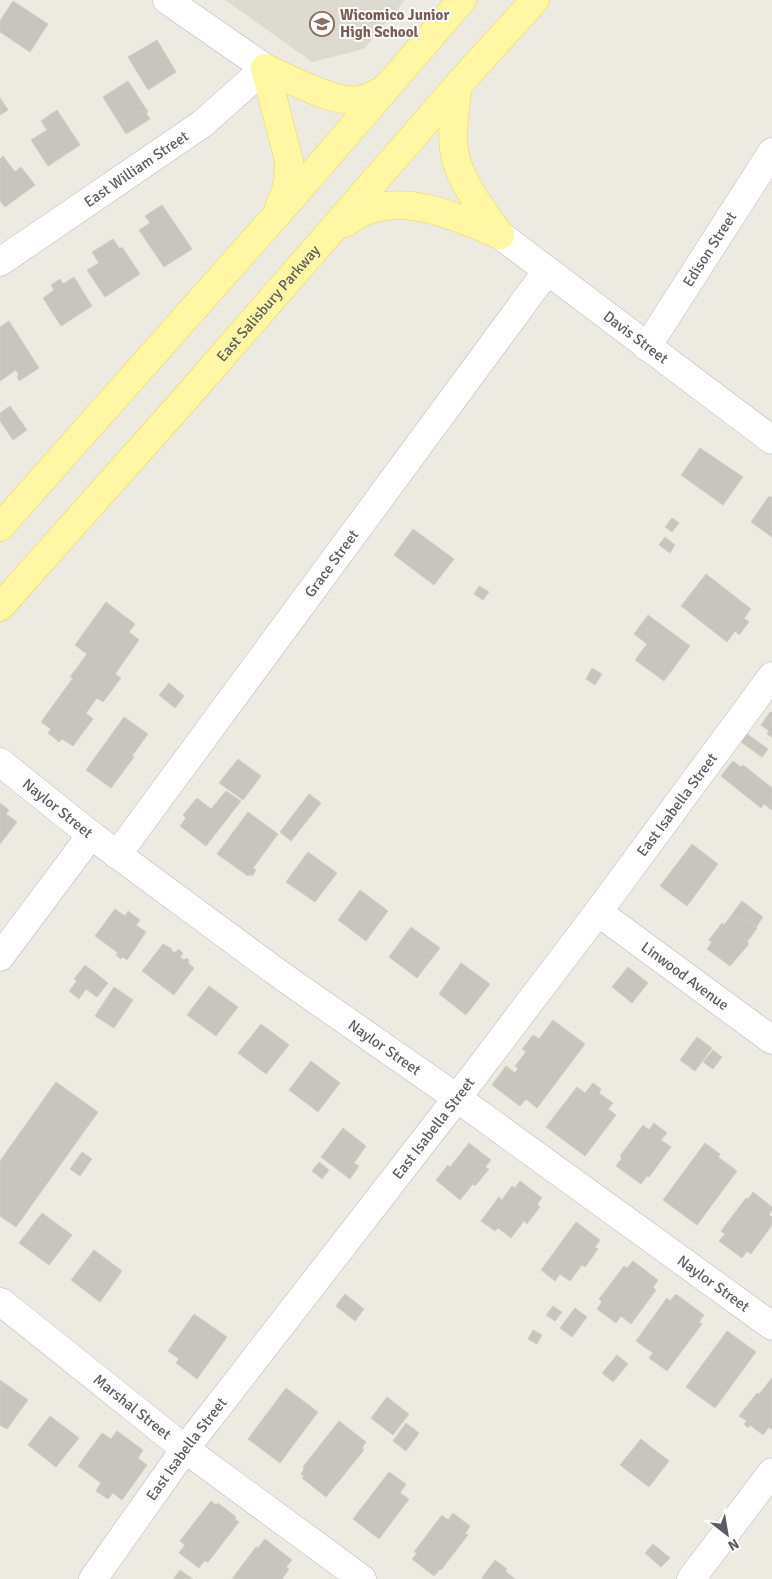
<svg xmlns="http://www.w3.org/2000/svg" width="772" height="1579" viewBox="0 0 772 1579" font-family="Signika,sans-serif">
<rect width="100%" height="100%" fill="#edebe1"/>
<!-- education -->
<path fill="#dddacf" d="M225,0h180l-41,49 -52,13z"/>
<!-- building -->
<path fill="#c7c5be" stroke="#d1cdbf" d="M13,1l35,23 -18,28 -30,-20v-11z
M157,40l19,32 -28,18 -20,-33z
M128,81l20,31 -2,1 4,6 -24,15 -23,-37z
M0,98l8,12 -8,5z
M57,110l23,35 -32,21 -17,-26 16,-10 -6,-9z
M3,156l12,16 6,-5 14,18 -30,22 -5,-6v-42z
M162,205l30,44 -28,18 -25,-37 11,-7 -5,-7z
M113,239l7,10 2,-2 18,27 -35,23 -18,-27 12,-7 -7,-11z
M74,277l18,29 -31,20 -18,-28 11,-8 -3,-5 9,-6 3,5z
M9,321l30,47 -20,13 -2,-5 2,-1 -3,-5 -16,11v-54z
M10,406l17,24 -14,10 -13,-19v-8z
M700,448l43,29 -20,28 -42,-30z
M769,496l3,2v39l-21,-15z
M672,518l7,5 -7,9 -7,-5z
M413,529l41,30 -20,26 -40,-30z
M665,537l10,8 -5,8 -11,-8z
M706,574l45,35 -7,9 5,4 -10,13 -4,-4 -8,11 -46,-36z
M479,586l10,6 -6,8 -9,-6z
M106,602l29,22 -6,8 10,8 -24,34 6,4 -18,24 -6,-4 -11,15 7,6 -20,27 -11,-7 -3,3 -11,-9 3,-4 -10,-7 32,-44 -3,-1 17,-23 -12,-9z
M648,615l42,31 -26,35 -29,-21 12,-16 -13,-10z
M592,668l10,6 -7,11 -9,-6z
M169,683l15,13 -9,12 -16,-13z
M770,712l2,1v24l-5,-3 2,-3 -8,-6z
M124,717l24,17 -16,22 2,1 -23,31 -25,-18z
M747,734l21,15 -6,8 -21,-15z
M238,759l23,17 -18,24 -24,-17z
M733,761l8,6 2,-2 29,23v22l-8,-6 -3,4 -40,-32z
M226,791l15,10 -35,45 -26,-20 6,-8 -3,-3 14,-17 14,11z
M309,794l12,9 -30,38 -11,-9z
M0,803l9,7 -3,4 11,8 -17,22z
M248,812l30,22 -25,34 3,2 -4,6 -3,-2 -1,2 -31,-22z
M692,844l26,20 -31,42 -27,-20z
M308,852l29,21 -22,29 -29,-20z
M360,890l28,21 -22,30 -28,-21z
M742,901l21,16 -7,10 -15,-11 -11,14 -6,-5z
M115,909l10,7 3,-5 12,9 -4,5 10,7 -19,28 -4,-3 -2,2 -5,-4 2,-2 -23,-17z
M741,916l16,12 -10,14 2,2 -19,22 -23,-17 5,-7 -3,-2 13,-17 8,7z
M411,927l29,21 -23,30 -28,-21z
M163,944l9,5 -1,1 4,3 3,-4 5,4 -3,4 4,3 2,-2 3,2 -1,3 6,5 -20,27 -32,-24z
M461,963l29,21 -24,31 -27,-21z
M85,965l23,18 -11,14 -11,-8 -7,10 -10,-8 8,-10 -3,-2z
M628,967l20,16 -16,20 -20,-16z
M209,986l29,21 -22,29 -29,-21z
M114,987l19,13 -19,28 -19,-12z
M553,1020l32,24 -48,64 -11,-9 -6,7 -28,-21 14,-19 9,7 3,-5 -3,-2 11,-14 -4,-3 11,-14 6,4z
M261,1024l28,21 -23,29 -28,-21z
M697,1037l15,11 -17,23 -15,-11z
M713,1050l9,7 -9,12 -10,-7z
M311,1061l29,22 -22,29 -29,-22z
M56,1082l42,30 -82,115 -16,-11v-55z
M593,1083l8,6 -2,4 14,10 -5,6 8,6 -31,41 -39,-29 31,-40 8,6z
M654,1123l13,10 -6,7 10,7 -22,30 -2,-1 -6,8 -25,-18 6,-8 -2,-2 23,-31 6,5z
M343,1128l23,18 -12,17 5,3 -9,13 -29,-22z
M469,1143l22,17 -6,7 4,2 -14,17 -2,-2 -13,16 -24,-20 12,-15 2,2z
M705,1143l15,11 -2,3 19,14 -40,54 -34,-25z
M82,1152l10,7 -12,17 -10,-7z
M319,1162l10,8 -7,9 -10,-8z
M520,1181l22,17 -5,6 3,3 -13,17 -3,-3 -13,17 -13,-10 -3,3 -14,-10 18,-24 3,3 10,-14 3,2z
M753,1192l19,15v3l-3,5 3,2v8l-21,29 -4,-3 -5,7 -23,-17 6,-7 -4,-3 25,-33 2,1z
M42,1213l30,22 -23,30 -30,-22z
M576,1222l24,18 -5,7 3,2 -13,18 -3,-2 -12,16 -10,-7 -5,7 -14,-11z
M94,1250l28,21 -22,31 -29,-22z
M633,1261l25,19 -5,7 3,3 -25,34 -10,-8 -5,7 -19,-14 5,-7 -3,-3 25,-33 3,2z
M345,1294l19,15 -9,12 -19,-15z
M676,1294l28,21 -5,7 3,2 -35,47 -18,-13 4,-5 -17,-12 31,-43 3,3z
M553,1306l9,6 -7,9 -9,-6z
M575,1308l12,9 -15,20 -12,-9z
M194,1314l33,23 -30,42 -21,-16 3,-4 -11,-8z
M533,1330l9,5 -5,9 -9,-5z
M727,1331l29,21 -41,56 -29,-21z
M617,1355l11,9 -15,18 -11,-9z
M772,1378v52l-3,-3 -6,8 -13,-10 -2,3 -4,-4 3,-3 -8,-5 18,-23 2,1z
M0,1380l28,20 -21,29 -7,-4z
M286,1388l32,24 -38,51 -32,-24z
M387,1397l22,17 -16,21 -22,-17z
M50,1416l29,22 -23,29 -28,-22z
M339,1421l27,21 -4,6 2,2 -38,47 -24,-19 2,-2 -3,-2 3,-5 -1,-2z
M406,1423l13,10 -13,18 -13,-10z
M117,1431l26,19 -5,8 9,7 -25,35 -9,-7 -5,6 -12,-8 5,-8 -23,-17 24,-33 9,6z
M641,1439l28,22 -20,26 -29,-22z
M389,1472l17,12 -6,9 9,6 -30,40 -26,-20z
M211,1501l5,4 2,-2 18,14 -1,2 4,3 -31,40 -4,-1 -5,7 -20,-15 6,-8 -5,-4z
M453,1513l17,13 -5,8 3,1 -27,35 -1,-1 -6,7 -22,-17 5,-6 -3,-1 28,-37 6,5z
M265,1539l27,21 -6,7 3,2 -7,10h-50l24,-32 2,1z
M653,1544l17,14 -9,9 -16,-14z
M495,1560l12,9 -2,2 10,8h-34z
M180,1570l13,9h-20z"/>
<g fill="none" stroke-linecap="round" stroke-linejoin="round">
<defs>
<g id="minor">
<path id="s1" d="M500,235l272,205"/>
<path id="s2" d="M0,262l202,-138 63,-56 -98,-68"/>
<path id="s3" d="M647,347l125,-195"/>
<path id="s4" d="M0,762l91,73 191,141 175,122 315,228"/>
<path id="s5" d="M117,855l430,-584"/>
<path id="s6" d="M598,912l174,128"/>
<path d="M0,957l91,-122"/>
<path id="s7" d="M1,1302l184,147 177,130"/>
<path id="s8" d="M93,1579l92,-130 272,-351 141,-186 174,-236"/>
<path d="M691,1579l81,-107"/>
</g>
<g id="major">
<path d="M265,68l24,93 -1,19 -3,14 -6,13"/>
<path d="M265,68c23,10 70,36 94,32 9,-1 17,-6 25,-11"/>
<path d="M458,85c-2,17 -5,35 -5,54 1,37 27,67 47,96"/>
<path d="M345,223c7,-5 15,-11 24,-13 43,-15 92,9 131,25"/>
<path d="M0,527l295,-333 167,-194"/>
<path id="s9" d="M0,607l185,-208 273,-314 77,-85"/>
</g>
</defs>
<!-- minor casing -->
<use href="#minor" stroke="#b6b8be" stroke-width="29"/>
<!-- major casing -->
<use href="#major" stroke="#f0d156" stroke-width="29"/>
<!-- minor -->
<use href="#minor" stroke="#fff" stroke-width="28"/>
<!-- major -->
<use href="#major" stroke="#fff7a4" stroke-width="28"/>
</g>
<!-- icons -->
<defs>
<symbol id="school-ring" viewBox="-11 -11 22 22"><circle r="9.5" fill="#fff" stroke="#8d6e63" stroke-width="1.5"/><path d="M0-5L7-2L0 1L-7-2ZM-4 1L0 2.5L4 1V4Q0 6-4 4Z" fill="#8d6e63"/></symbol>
</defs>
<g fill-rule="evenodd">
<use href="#school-ring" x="308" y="10" width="28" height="28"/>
</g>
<g text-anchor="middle" stroke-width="4" stroke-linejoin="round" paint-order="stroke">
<!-- education labels -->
<g font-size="15" font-weight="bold" fill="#785e54" stroke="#fff" text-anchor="start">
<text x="340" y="20">Wicomico Junior<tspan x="340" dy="17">High School</tspan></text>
</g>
<!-- street labels -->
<g font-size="15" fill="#595d62" stroke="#fff">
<text dy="5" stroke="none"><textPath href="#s2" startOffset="165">East William Street</textPath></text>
<text dy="5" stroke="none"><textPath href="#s3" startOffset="116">Edison Street</textPath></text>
<text dy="5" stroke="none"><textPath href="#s9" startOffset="405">East Salisbury Parkway</textPath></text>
<text dy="5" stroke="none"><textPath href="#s1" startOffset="170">Davis Street</textPath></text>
<text dy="5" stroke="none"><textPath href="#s5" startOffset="362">Grace Street</textPath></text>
<text dy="5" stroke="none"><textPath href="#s8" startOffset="970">East Isabella Street</textPath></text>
<text dy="5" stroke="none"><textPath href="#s4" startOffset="74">Naylor Street</textPath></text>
<text dy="5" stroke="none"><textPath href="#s6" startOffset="108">Linwood Avenue</textPath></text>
<text dy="5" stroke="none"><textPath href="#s4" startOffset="479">Naylor Street</textPath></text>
<text dy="5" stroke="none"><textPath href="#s8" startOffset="565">East Isabella Street</textPath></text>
<text dy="5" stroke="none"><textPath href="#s4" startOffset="884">Naylor Street</textPath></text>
<text dy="5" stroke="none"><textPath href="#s7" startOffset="168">Marshal Street</textPath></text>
<text dy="5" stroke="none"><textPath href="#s8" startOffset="160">East Isabella Street</textPath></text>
</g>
</g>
<!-- north arrow -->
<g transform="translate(727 1534) rotate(149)" stroke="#ffffff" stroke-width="4" paint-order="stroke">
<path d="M0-4L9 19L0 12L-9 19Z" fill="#595d62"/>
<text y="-8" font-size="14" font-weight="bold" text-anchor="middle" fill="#595d62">N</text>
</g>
</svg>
